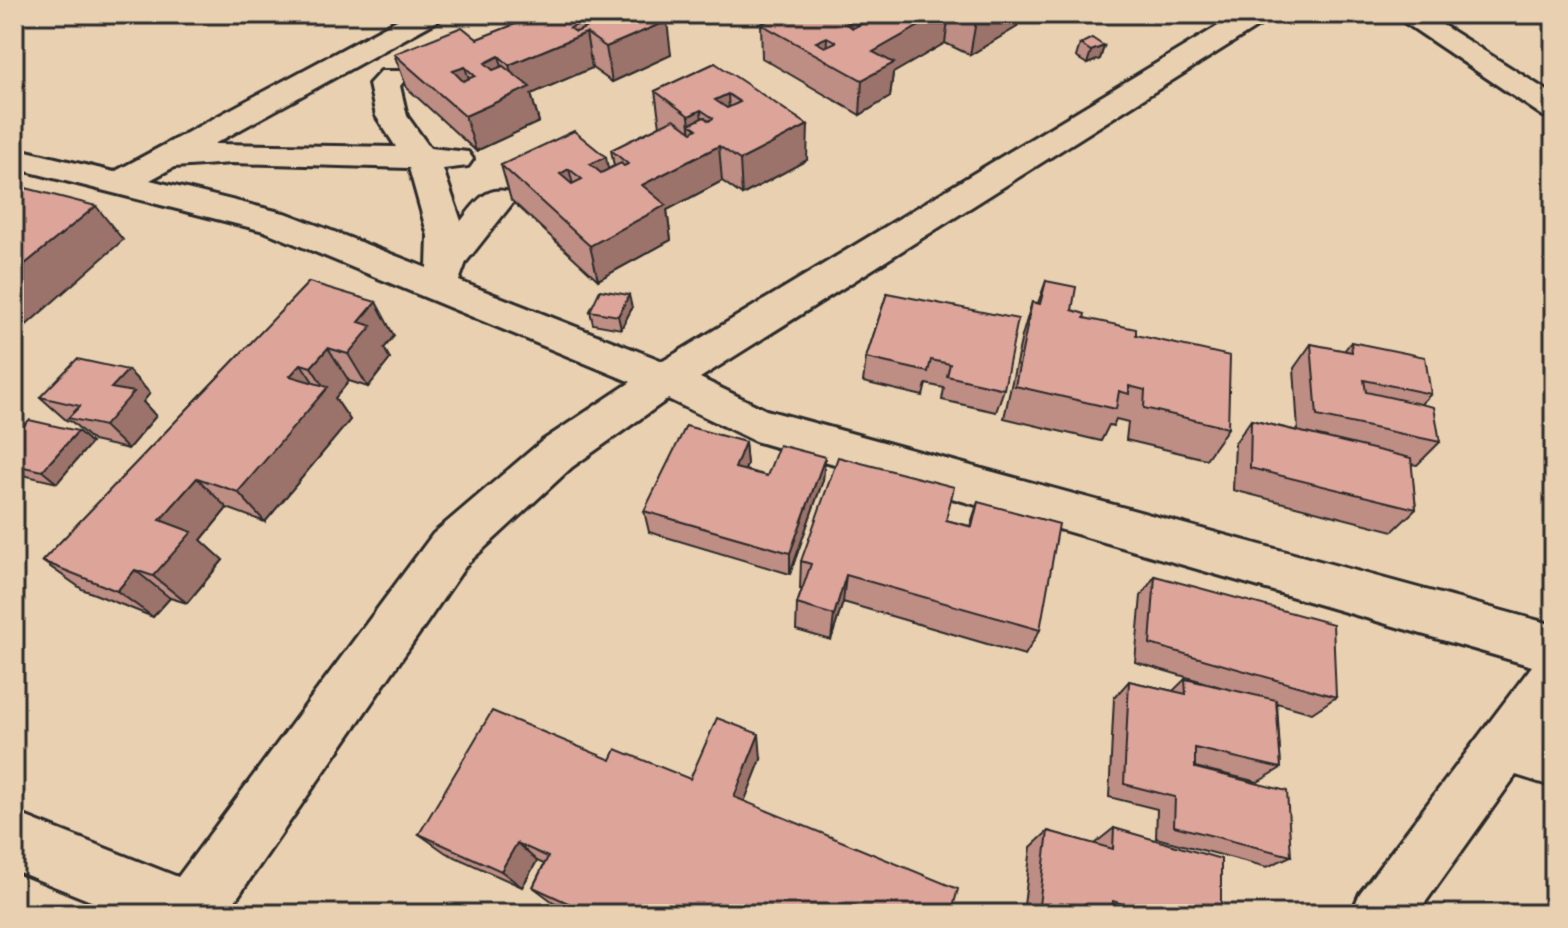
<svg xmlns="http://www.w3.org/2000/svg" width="1568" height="928" viewBox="0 0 1568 928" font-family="Kalam,sans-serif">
<rect width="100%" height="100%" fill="#e9d0b1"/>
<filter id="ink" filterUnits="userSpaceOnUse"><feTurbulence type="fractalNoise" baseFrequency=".0125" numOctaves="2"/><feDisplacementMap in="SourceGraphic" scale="16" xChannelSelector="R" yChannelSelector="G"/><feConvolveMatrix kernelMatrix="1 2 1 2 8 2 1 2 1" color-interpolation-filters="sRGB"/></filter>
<g filter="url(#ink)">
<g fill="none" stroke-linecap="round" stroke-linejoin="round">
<defs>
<path id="minor" d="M408,14h35l-4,6 -225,124 182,3 -20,-31 -7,-32 12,-13h22l4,6 -7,9 7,30 23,32 38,4 5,7 -5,7 -25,3 18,52c15,-18 24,-36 49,-29l5,8 -49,62 -7,19 204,80 575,-347h34l-4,6 -568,358 66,32 788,215v97l-6,9 6,2v54l-38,-12 -99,139h-66l9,-21 172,-227 -777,-225 -87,-42 -96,68 -105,97 -241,350h-103l-109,-44v-58l164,65 255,-343 109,-93 89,-59 -367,-151 -250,-63v-20l100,24zM232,163l177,5 19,68 -1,32 -139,-54 -138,-34 24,-13z
M1392,14h33l129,81v23l-11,-2z"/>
</defs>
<!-- minor casing -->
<use href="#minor" stroke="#2b2b2b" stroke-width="6"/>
<!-- minor -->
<use href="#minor" fill="#e9d0b1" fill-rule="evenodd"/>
</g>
<!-- wall -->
<path fill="#be8d84" stroke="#2b2b2b" stroke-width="2" d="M537,14h120l14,41 -59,27 -20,-14 -61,26 8,28 -63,29 -69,-63 -13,-34 83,-15 60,-23z
M855,14h164l-2,13 -47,28 -25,-12 -52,30 -3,24 -30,18 -98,-57 -1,-34 94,-7z
M1540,14h14v9z
M1080,44l24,2 -4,13 -13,5 -11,-7z
M715,63l92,97 -65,35 -20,-14 -55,29 4,30 -73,40 -87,-80 -10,-35 107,4 6,-3 -3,-16 49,-24 -5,-35z
M1046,281l26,29 12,8 52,17 92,93 -22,31 -80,-19 2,-18 -12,-3 -3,7 -4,-1 -8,16 -97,-23 18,-82 10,-34 6,1z
M309,282l85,54 -10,12 6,11 -22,28 -19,-6 -14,17 15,22 -85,102 -38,-14 -26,32 22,20 -36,43 -17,-5 -17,19 -71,-28 -40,-28z
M887,293l117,96 -8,23 -54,-12 2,-12 -18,-4 -3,12 -60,-14 3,-24z
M632,308l-11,21 -28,-5 -3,-13z
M1351,342l80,52 -10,10 19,38 -23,23 -6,-1 5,45 -23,22 -160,-41 2,-47 16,-23 47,11 -4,-63 17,-24 33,7z
M128,370l22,23 -7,9 13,14 -28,33 -35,-8 -21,-19 -6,-2 -26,-23z
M78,431l13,12 -34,40 -43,-10v-37z
M745,442l2,23 -2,5 22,6 58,-19 -2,23 -33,94 -141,-42 -5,-21z
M978,502l62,128 -15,25 -182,-53 -12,38 -35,-10 1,-26 5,-15h-2l1,-28 145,-41 24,6z
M1155,576l181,121 -24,16 -35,-10 4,65 -23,14 -63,-15v1l96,88 -24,11 -111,-29 1,-29 -48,-12 5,-99 15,-17 44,10 12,-12 49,12 -99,-29 6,-66z
M761,759l-17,42 207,113h-372l-26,-12 -20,-15 11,-23 -7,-3 -15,26 -76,-34 -27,-19 192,-74 79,19z
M1114,828l107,86h-198l8,-67 17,-16 46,13z"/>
<!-- shaded-wall -->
<path fill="#9b736b" stroke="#2b2b2b" stroke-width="2" d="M940,14h9l-4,29 -52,30 -3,24 -30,18 2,-35 11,-28z
M987,14h32l-2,13 -47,28 6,-34z
M858,18l-3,35 -9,-29z
M667,21l4,34 -59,27 -6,-35z
M586,33l6,35 -61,26 8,28 -63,29 -11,-35 52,-23 -8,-28z
M827,37l-1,23 -10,-18z
M1104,46l-4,13 -13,5 4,-13z
M499,56l10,35 -24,-28z
M465,67l11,34 -23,-30z
M728,94l2,35 -15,-29z
M701,110l3,35 -7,-16 -7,-5 2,27 -3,-35z
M808,125l-1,35 -65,35 -2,-35z
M719,146l3,35 -55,29 4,30 -73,40 -8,-34 52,-61z
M606,157l6,35 -22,-28z
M569,169l9,35 -18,-30z
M96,206l27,34 -109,96v-63z
M629,295l3,13 -11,21 -3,-13z
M376,302l18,34 -10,12 6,11 -22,28 -20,-33 11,-32z
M328,348l21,33 -14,17 15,22 -85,102 -27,-30 52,-116 11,-12 21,31 4,-5 -15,-23z
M128,370l22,23 -7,9 13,14 -28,33 -24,-23 7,-38z
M78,431l13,12 -34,40 -15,-12z
M745,442l2,23 -11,25 -1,-22z
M825,457l-2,23 -33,94v-21z
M197,478l30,30 -26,32 22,20 -36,43 -34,-27 7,-56z
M135,570l35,28 -17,19 -36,-26z
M846,575l-3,27 -12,38 3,-25z
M759,734l2,25 -23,59 -4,-21z
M517,843l20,18 -15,26 -21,-16z"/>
<!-- building -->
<path fill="#dda499" stroke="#2b2b2b" stroke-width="2" fill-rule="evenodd" d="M541,14h64l5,4 9,-4h38l10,7 -61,26 -20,-14 -77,32 -10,-9 -14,7 8,7 10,-4 27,21 -65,29 -71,-62 68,-27 15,12zM579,24l6,4 -9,4 -6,-4zM465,67l10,9 -12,5 -10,-10z
M780,14h69l9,4 -12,6 7,4 15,-8 -12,-6h84l-67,38 21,11 -32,17 -101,-56zM827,37l9,5 -11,5 -9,-5z
M962,14h25l-11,7z
M1092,38l12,8 -13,5 -11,-7z
M715,63l93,62 -68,35 -21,-14 -77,39 24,20 -76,41 -89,-81 73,-34 32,26 -16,7 11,9 20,-10 3,3 4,-2 -17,-14 63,-31 18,13 5,-3 -7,-5 14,-7 5,4 4,-3 -12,-8 -12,6 -34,-25zM728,94l12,8 -13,6 -12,-8zM569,169l13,10 -10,5 -12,-10z
M14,185l82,21 -82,67z
M1046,281l30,6 -4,23 13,4 -1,4 52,11v6l94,21 -2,72 -84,-20 1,-18 -16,-4v8l-10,-3 -3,18 -101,-23 17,-84 8,2z
M309,282l67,20 -17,20 13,4 -24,28 -20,-6 -17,19 -10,-3 -11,12 38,11 -90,105 -41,-14 -37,42 32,12 -39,44 -18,-6 -18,21 -75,-30z
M600,290l29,5 -11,21 -28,-5z
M887,293l131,26 -14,70 -57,-13 3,-12 -19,-4 -3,12 -62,-14z
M1351,342l74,15 6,37 -67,-14 2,12 68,15 6,35 -123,-26 -6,-72 41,8z
M77,359l51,11 -17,18 23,4 -30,34 -36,-8 12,-12 -40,-9z
M29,420l49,11 -36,40 -28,-6v-29z
M1251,420l160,38 5,51 -166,-41z
M686,426l59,16 -10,26 32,8 12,-31 46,12 -35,96 -146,-42z
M838,457l116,30 -8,33 26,7 6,-25 81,22 -19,106 -194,-55 -12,40 -37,-11 14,-40 -10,-3z
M1155,576l178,48 3,73 -186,-53z
M1185,679l91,21 5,68 -86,-20v20l92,23 4,65 -117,-30 1,-29 -51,-13 5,-103 57,13z
M492,711l119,49 5,-11 74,30 27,-61 42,16 -25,63 224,92 -7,25h-359l-59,-27 15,-30 -31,-14 -16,28 -82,-37z
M1114,828l107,31v55h-65l-43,-13 -1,13h-74l10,-83 65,18z"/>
</g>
<!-- margin -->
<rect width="1568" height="928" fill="none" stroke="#e9d0b1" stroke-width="48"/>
<rect x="24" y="24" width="1520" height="880" fill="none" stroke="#2b2b2b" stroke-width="3" filter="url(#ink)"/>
</svg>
